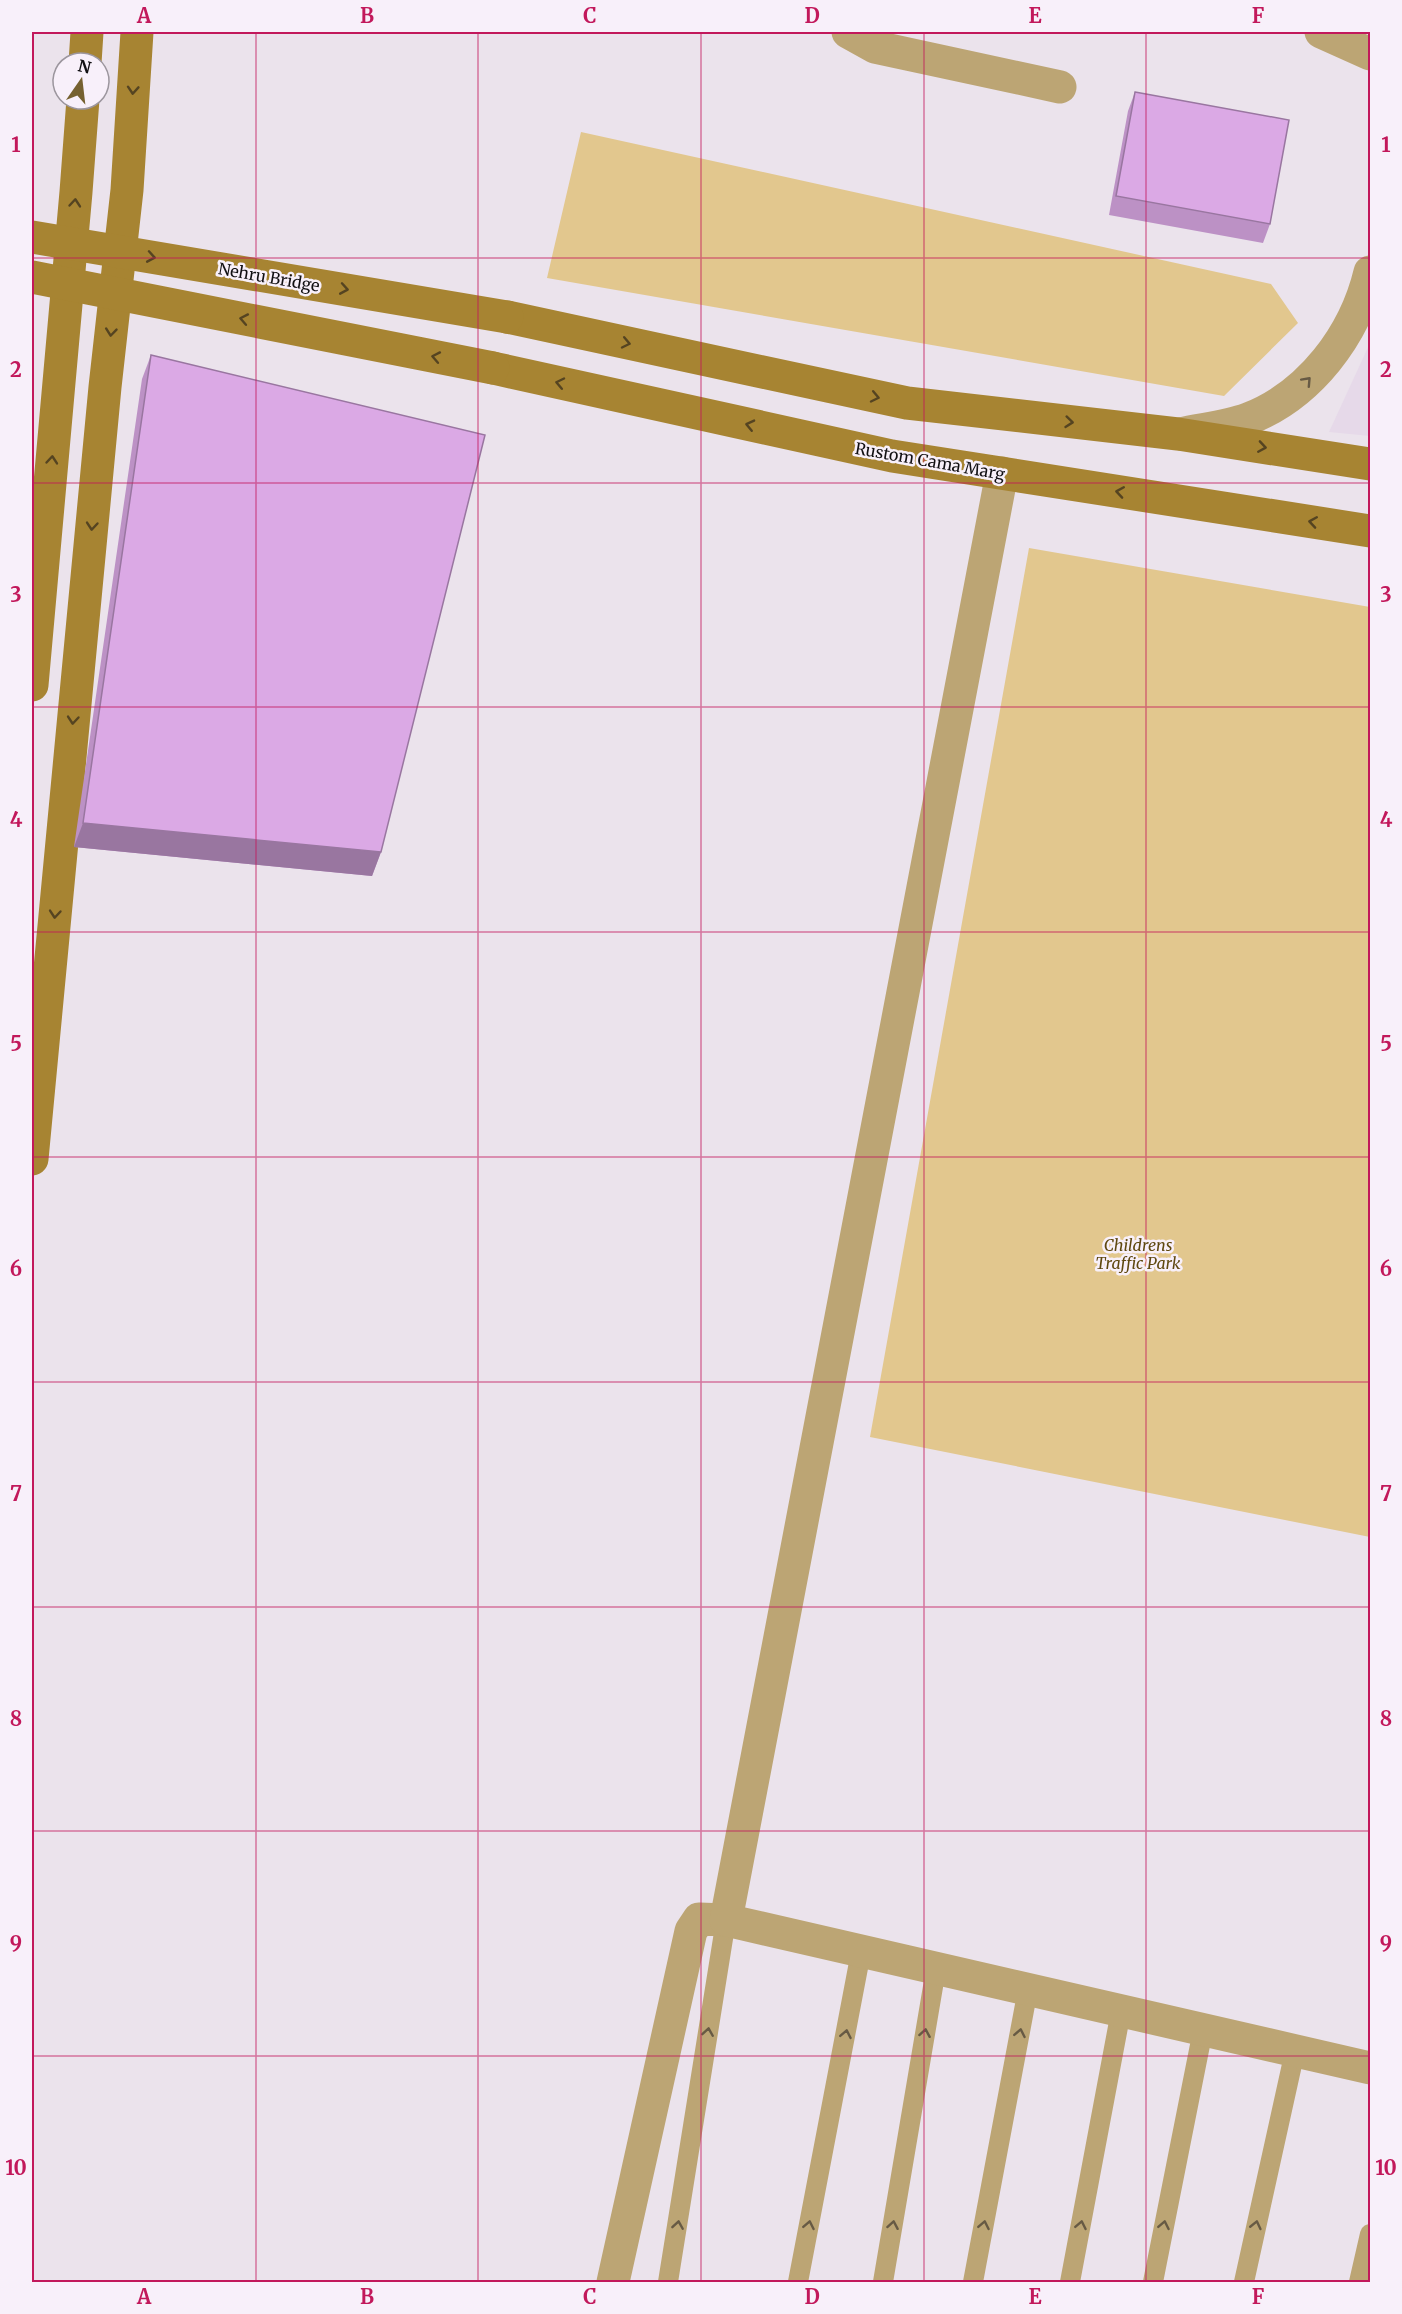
<svg xmlns="http://www.w3.org/2000/svg" width="1402" height="2314" viewBox="0 0 1402 2314" font-family="Merriweather,serif">
<rect width="100%" height="100%" fill="#ebe3ec"/>
<!-- built -->
<path fill="#e6d9e9" d="M1370,343v93l-41,-4z"/>
<!-- park -->
<path fill="#e2c78e" d="M581,132l690,152 27,39 -74,73 -677,-118z
M1029,548l341,59v930l-500,-100z"/>
<g fill="none" stroke-linecap="round" stroke-linejoin="round">
<!-- service -->
<path stroke="#bca574" stroke-width="20" d="M668,2282l58,-362
M798,2282l63,-330
M883,2282l53,-313
M973,2282l55,-293
M1070,2282l51,-271
M1153,2282l50,-252
M1244,2282l51,-231
M1359,2282l11,-48"/>
<!-- minor -->
<path stroke="#bca574" stroke-width="33" d="M848,32l27,15 185,40
M1321,32l49,22
M613,2282l78,-351 8,-12 27,1"/>
<!-- tertiary -->
<path stroke="#bca574" stroke-width="33" d="M1180,434c22,-5 47,-7 68,-15 62,-24 107,-84 122,-147
M1002,473l-276,1447 644,148"/>
<!-- secondary -->
<path stroke="#a78432" stroke-width="33" d="M85,63l2,-31
M507,317l400,86 271,31 192,30
M493,368l399,88 478,75
M32,685l44,-493 7,-93
M32,1159l73,-772 22,-197 10,-158"/>
<!-- secondary-bridge -->
<path stroke="#a78432" stroke-width="33" d="M32,237l475,80
M32,277l461,91"/>
</g>
<!-- wall -->
<path fill="#bc91c5" d="M1135,92l135,132 -7,19 -154,-28 19,-104z
M151,355l230,497 -9,24 -298,-29 68,-468z"/>
<!-- shaded-wall -->
<path fill="#9976a0" d="M83,823l298,29 -9,24 -298,-29z"/>
<!-- building -->
<path fill="#dba9e5" stroke="#9976a0" stroke-width="1.5" d="M1135,92l154,28 -19,104 -154,-28z
M151,355l334,80 -104,417 -298,-29z"/>
<!-- one-way arrows -->
<defs><path id="oneway-chevron" d="M-2-3.5L2.5 0L-2 3.5" fill="none" stroke-width="1.6" stroke-linecap="round" stroke-linejoin="round" transform="scale(1.5)"/></defs>
<g stroke="#554421">
<use href="#oneway-chevron" transform="translate(133 90) rotate(94)"/>
<use href="#oneway-chevron" transform="translate(75 203) rotate(-85)"/>
<use href="#oneway-chevron" transform="translate(151 257) rotate(10)"/>
<use href="#oneway-chevron" transform="translate(344 289) rotate(10)"/>
<use href="#oneway-chevron" transform="translate(244 319) rotate(-169)"/>
<use href="#oneway-chevron" transform="translate(111 332) rotate(96)"/>
<use href="#oneway-chevron" transform="translate(626 343) rotate(12)"/>
<use href="#oneway-chevron" transform="translate(436 357) rotate(-169)"/>
<use href="#oneway-chevron" transform="translate(560 383) rotate(-168)"/>
<use href="#oneway-chevron" transform="translate(875 397) rotate(12)"/>
<use href="#oneway-chevron" transform="translate(1069 422) rotate(6)"/>
<use href="#oneway-chevron" transform="translate(750 425) rotate(-167)"/>
<use href="#oneway-chevron" transform="translate(1262 447) rotate(9)"/>
<use href="#oneway-chevron" transform="translate(52 460) rotate(-85)"/>
<use href="#oneway-chevron" transform="translate(1120 492) rotate(-171)"/>
<use href="#oneway-chevron" transform="translate(1313 522) rotate(-171)"/>
<use href="#oneway-chevron" transform="translate(92 526) rotate(95)"/>
<use href="#oneway-chevron" transform="translate(73 720) rotate(95)"/>
<use href="#oneway-chevron" transform="translate(55 914) rotate(95)"/>
</g>
<g stroke="#675a44">
<use href="#oneway-chevron" transform="translate(1307 381) rotate(-47)"/>
<use href="#oneway-chevron" transform="translate(708 2032) rotate(-81)"/>
<use href="#oneway-chevron" transform="translate(925 2033) rotate(-80)"/>
<use href="#oneway-chevron" transform="translate(1020 2033) rotate(-79)"/>
<use href="#oneway-chevron" transform="translate(846 2034) rotate(-79)"/>
<use href="#oneway-chevron" transform="translate(678 2225) rotate(-81)"/>
<use href="#oneway-chevron" transform="translate(809 2225) rotate(-79)"/>
<use href="#oneway-chevron" transform="translate(893 2225) rotate(-80)"/>
<use href="#oneway-chevron" transform="translate(984 2225) rotate(-79)"/>
<use href="#oneway-chevron" transform="translate(1081 2225) rotate(-79)"/>
<use href="#oneway-chevron" transform="translate(1164 2225) rotate(-79)"/>
<use href="#oneway-chevron" transform="translate(1256 2225) rotate(-77)"/>
</g>
<!-- grid -->
<path fill="none" stroke="#c2185b" stroke-width="1.5" stroke-opacity="0.55" d="M256,32v2250M478,32v2250M701,32v2250M924,32v2250M1146,32v2250M32,258h1338M32,483h1338M32,707h1338M32,932h1338M32,1157h1338M32,1382h1338M32,1607h1338M32,1831h1338M32,2056h1338"/>
<g text-anchor="middle" stroke-width="5" stroke-linejoin="round" paint-order="stroke">
<!-- street labels -->
<g font-size="16" fill="#121013" stroke="#f8f0fa">
<text transform="translate(269 277) rotate(10)" y="6">Nehru Bridge</text>
<text transform="translate(930 461) rotate(10)" y="6">Rustom Cama Marg</text>
</g>
<!-- park labels -->
<g font-size="16" font-style="italic" fill="#5f480f" stroke="#f8f0fa">
<text x="1138" y="1251">Childrens<tspan x="1138" dy="18">Traffic Park</tspan></text>
</g>
</g>
<!-- border -->
<rect width="1402" height="2314" fill="none" stroke="#f8f0fa" stroke-width="66"/>
<!-- north arrow -->
<g transform="translate(81 81) rotate(14)"><circle r="28" fill="#f8f0fa" stroke="#9c969e" stroke-width="1.5"/>
<path d="M0-4.5L10 22L0 15L-10 22Z" fill="#766130"/>
<text y="-9" font-size="16" font-weight="bold" text-anchor="middle" fill="#121013">N</text>
</g>
<rect x="33" y="33" width="1336" height="2248" fill="none" stroke="#c2185b" stroke-width="2"/>
<g font-size="20" text-anchor="middle" font-weight="bold" fill="#c2185b">
<text x="144" y="23">A</text>
<text x="367" y="23">B</text>
<text x="590" y="23">C</text>
<text x="812" y="23">D</text>
<text x="1035" y="23">E</text>
<text x="1258" y="23">F</text>
<text x="16" y="152">1</text>
<text x="1386" y="152">1</text>
<text x="16" y="377">2</text>
<text x="1386" y="377">2</text>
<text x="16" y="602">3</text>
<text x="1386" y="602">3</text>
<text x="16" y="827">4</text>
<text x="1386" y="827">4</text>
<text x="16" y="1051">5</text>
<text x="1386" y="1051">5</text>
<text x="16" y="1276">6</text>
<text x="1386" y="1276">6</text>
<text x="16" y="1501">7</text>
<text x="1386" y="1501">7</text>
<text x="16" y="1726">8</text>
<text x="1386" y="1726">8</text>
<text x="16" y="1951">9</text>
<text x="1386" y="1951">9</text>
<text x="16" y="2175">10</text>
<text x="1386" y="2175">10</text>
<text x="144" y="2304">A</text>
<text x="367" y="2304">B</text>
<text x="590" y="2304">C</text>
<text x="812" y="2304">D</text>
<text x="1035" y="2304">E</text>
<text x="1258" y="2304">F</text>
</g>
</svg>
